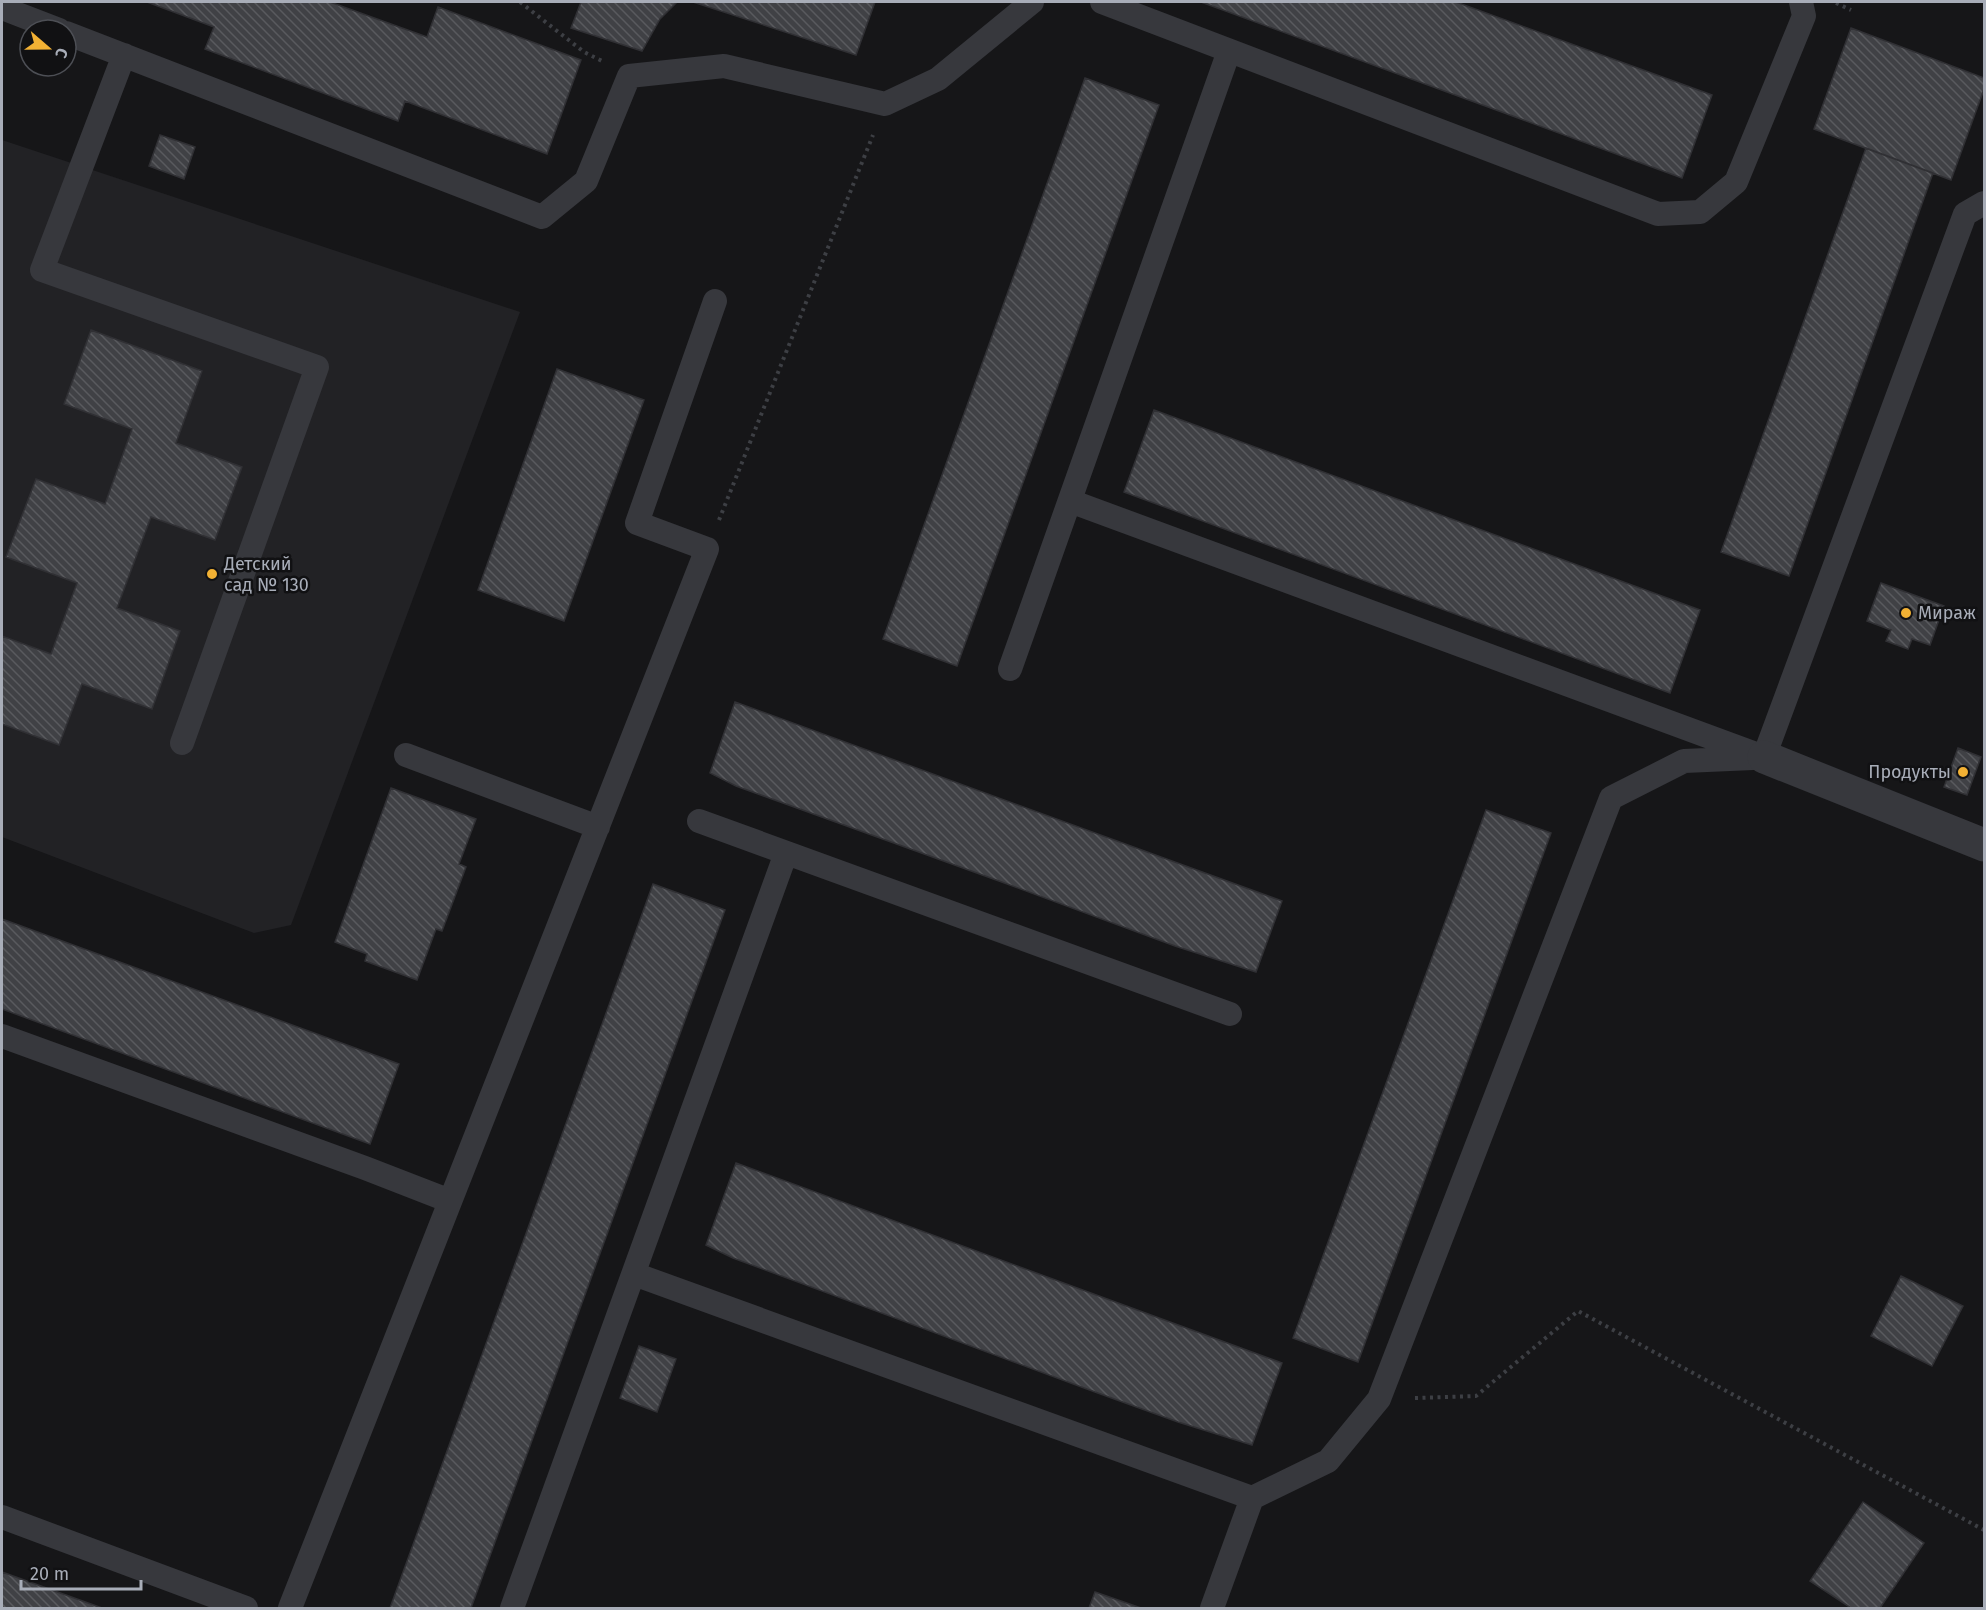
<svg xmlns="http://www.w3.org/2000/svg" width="1986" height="1610" viewBox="0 0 1986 1610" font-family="'Fira Sans',sans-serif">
<defs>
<pattern id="building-back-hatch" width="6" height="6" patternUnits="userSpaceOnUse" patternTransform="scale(1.5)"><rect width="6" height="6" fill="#404145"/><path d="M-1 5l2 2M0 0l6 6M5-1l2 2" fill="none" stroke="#595a5e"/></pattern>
</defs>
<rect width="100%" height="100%" fill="#161618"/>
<!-- built -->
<path fill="#222225" d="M2,140l518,172 -229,613 -37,8 -252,-96z"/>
<!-- building -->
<path fill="url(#building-back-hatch)" stroke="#303034" stroke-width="1.5" d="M147,2h183l97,35 11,-30 143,53 -34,94 -142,-53 -7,20 -193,-72 9,-22z
M581,2h96l-17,17 -18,32 -71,-23z
M693,2h182l-19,53z
M1201,2h255l256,93 -30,83z
M1851,28l133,50v11l-33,91 -137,-51z
M1085,78l74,27 -202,561 -74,-27z
M160,135l35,12 -11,32 -35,-13z
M1866,148l67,25 -144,403 -68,-24z
M91,330l111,41 -26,72 66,24 -27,73 -64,-23 -34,91 63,23 -28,78 -70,-25 -23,61 -57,-21v-88l49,18 26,-71 -71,-26 30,-78 69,25 27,-75 -68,-25z
M557,369l87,31 -80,221 -86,-31z
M1154,410l546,200 -30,83 -546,-201z
M1881,583l63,23 -14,39 -18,-6 -4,10 -22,-8 5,-11 -24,-9z
M735,702l547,199 -26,71 -81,-26 -176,-65 -263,-95 -26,-13z
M1958,748l23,9 -14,38 -23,-8z
M391,788l85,31 -17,45 7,3 -24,64 -6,-2 -19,51 -52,-19 2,-7 -32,-12z
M1486,810l65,23 -193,529 -65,-24z
M653,884l72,26 -254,698h-81z
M2,919l397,145 -29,80 -368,-135z
M736,1163l546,200 -30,82 -74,-23 -83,-30 -362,-134 -27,-13z
M1901,1276l62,30 -31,60 -61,-30z
M639,1346l37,13 -19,53 -37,-14z
M1863,1502l61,41 -44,65h-29l-41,-27z
M2,1572l100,36h-100z
M1095,1592l46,16h-52z"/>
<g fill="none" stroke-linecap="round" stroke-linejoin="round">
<!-- path -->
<path stroke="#3d3f44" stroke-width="4" stroke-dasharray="3 4.5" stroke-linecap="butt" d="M520,2l64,50 18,9
M1836,3l15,7
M719,520l154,-385
M1415,1398l61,-2 102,-85 406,219"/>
<!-- service -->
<path stroke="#37383d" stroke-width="24" d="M1102,2l556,212 42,-2 36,-30 68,-166 -3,-14
M2,8l57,22
M66,33l476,184 44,-36 43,-105 95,-10 161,38 53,-25 94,-77
M124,55l-82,215 275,97 -135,376
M1070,501l694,256 201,-543 19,-11
M1010,669l219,-618
M406,755l192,72
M699,821l531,193
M2,1036l363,132 85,33
M634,1274l618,224
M2,1517l244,91
M290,1608l417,-1059 -70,-26 78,-222
M512,1608l274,-755
M1212,1608l40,-110 76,-37 51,-62 232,-601 73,-37 69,-3"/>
<!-- minor -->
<path stroke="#37383d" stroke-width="33" d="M1764,757l220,88"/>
</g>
<!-- markers -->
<g fill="#f2b134" stroke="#111113" stroke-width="2">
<circle cx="212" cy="574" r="6"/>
<circle cx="1906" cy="613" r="6"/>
<circle cx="1963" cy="772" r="6"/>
</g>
<g text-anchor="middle" stroke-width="5" stroke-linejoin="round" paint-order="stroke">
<!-- poi labels -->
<g font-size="18" fill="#a8adb8" stroke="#111113" text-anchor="start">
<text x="224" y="570">Детский<tspan x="224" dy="21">сад № 130</tspan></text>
<text x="1918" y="619">Мираж</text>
<text x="1951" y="778" text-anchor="end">Продукты</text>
</g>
</g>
<!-- border -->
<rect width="1986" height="1610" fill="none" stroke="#a8adb8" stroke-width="6"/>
<!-- north arrow -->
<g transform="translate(48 48) rotate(110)"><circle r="28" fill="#111113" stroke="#4d4f55" stroke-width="1.5"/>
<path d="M0-4.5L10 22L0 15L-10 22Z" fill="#f2b134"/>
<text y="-9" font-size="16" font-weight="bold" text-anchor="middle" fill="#a8adb8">С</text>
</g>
<!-- scale -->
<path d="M21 1580v9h120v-9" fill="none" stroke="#a8adb8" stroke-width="3"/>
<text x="30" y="1580" font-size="18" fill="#a8adb8" stroke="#111113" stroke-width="4.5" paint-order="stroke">20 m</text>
</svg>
